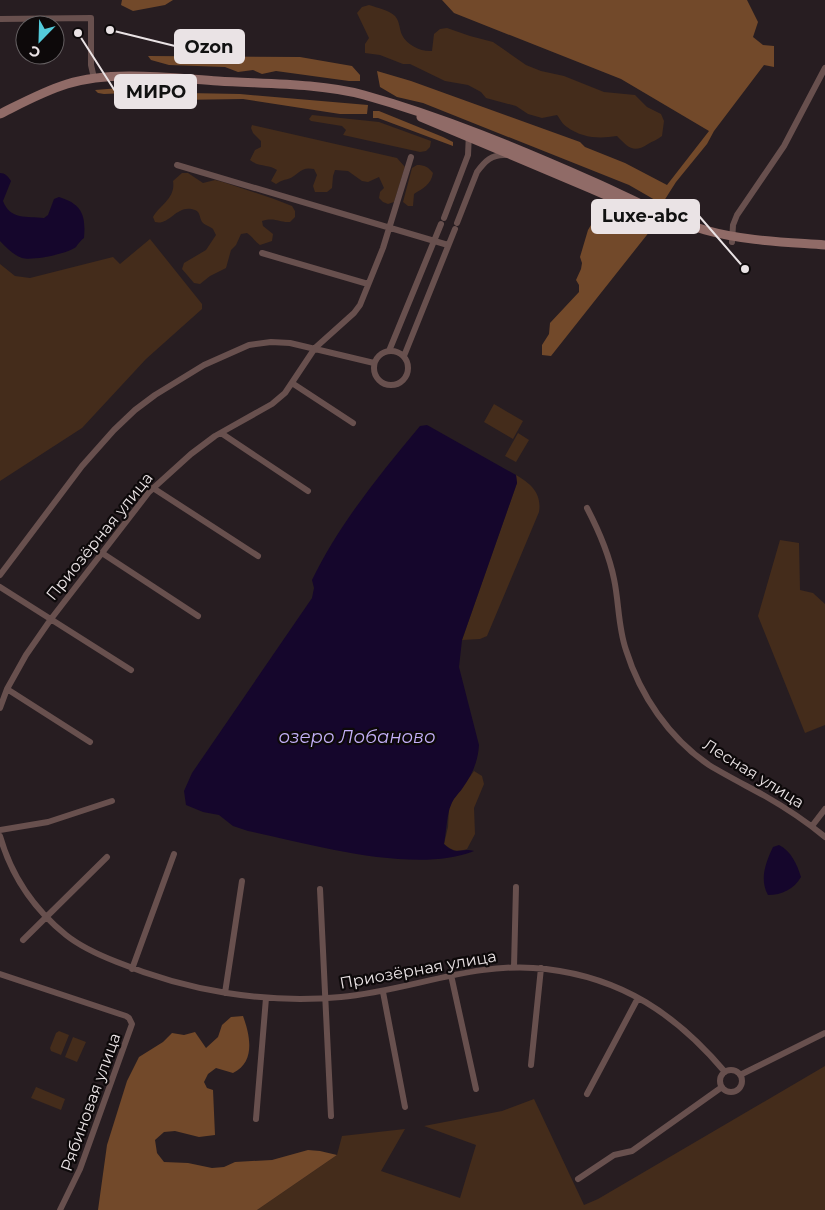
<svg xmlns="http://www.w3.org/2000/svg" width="825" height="1210" viewBox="0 0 825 1210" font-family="Montserrat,sans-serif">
<rect width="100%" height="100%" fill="#271d21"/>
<!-- green -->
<path fill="#442c1b" d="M369,5c9,3 20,5 26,11 5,6 4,12 7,19 5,10 19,17 30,16l2,-17 6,-5 7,-1 23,8 23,6 33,23 15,6 23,5 40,16 31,3 12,12 14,7 3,7 -2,15c-5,4 -9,5 -14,8 -15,10 -20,3 -31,-8 -18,3 -35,2 -50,-9 -4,-2 -7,-8 -10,-12l-15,3 -14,-4 -12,-8 -30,-8 -5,-6 -13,-7 -23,-4 -35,-17h-7l-23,-9 -15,-2v-9l4,-6 -12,-25 5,-6z
M312,115l67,7 52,19 -1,6 -4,4 -6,1 -77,-17 3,-5 -4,-4 -31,-5 -2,-2z
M252,125l145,33 8,9 -11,35 -6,2 -5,-2 -4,-4 1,-6 4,-4 -5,-11 -11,5 -6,-1 -14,-10 -13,-1 -2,6 -1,12 -5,4h-12l-2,-6 4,-11 -3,-6c-14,-3 -15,6 -26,10 -5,1 -7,2 -12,5l-5,-3 6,-11c-8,-6 -19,-3 -27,-10l5,-10 6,-3v-6l-8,-8 -2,-5z
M417,165c8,0 11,2 16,8 -2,12 -10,15 -19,21l-1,12h-5l-5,-4 9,-34z
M182,173h6l15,10 12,-3 8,2 51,17 18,7 3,5v6l-5,5c-11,1 -14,-5 -28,-1l1,5 10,8 -1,7 -12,4c-6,-4 -7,-8 -13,-12l-6,1 -5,11 -5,5 -5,18 -16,8 -10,8 -6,-1 -12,-14 2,-6 22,-13 10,-15 -3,-6c-2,-2 -8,-4 -10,-6 -4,-4 -2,-11 -8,-13 -18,-7 -25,16 -40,12l-2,-5c7,-12 23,-19 20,-36z
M150,239l52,65v5l-56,50 -64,69 -82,53v-217l15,12 15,2 83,-21 7,7z
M494,404l29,17 -10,18 -29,-17z
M518,433l11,7 -13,22 -11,-6z
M516,475c15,9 26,18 23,37l-52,124 -7,3 -18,1 55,-157z
M780,540l19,3 1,47 13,3 12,11v121l-20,8 -47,-117z
M474,771l8,5 2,8 -10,24 1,26 -8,15c-10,3 -15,2 -23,-5l4,-17 1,-19 4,-8z
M59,1031l10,4 -8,20 -10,-4 -1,-3 6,-15z
M73,1037l13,5 -9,20 -12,-5z
M825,1066v144h-568l80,-55 5,-19 63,-7 -24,42 79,27 16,-53 -52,-19 78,-15 32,-12 50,106 14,-6z
M36,1087l29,12 -4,11 -30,-12z"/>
<!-- forest -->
<path fill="#72492a" d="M122,0h51l-8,5 -32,6 -12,-6z
M442,0h305l11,22 -5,15 10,8 11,1v21l-10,-2 -50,66 -7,13 -31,38 -14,22 -33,-19 -206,-82 -26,-6 -17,-10 -3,-16 34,10 169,61 5,5 40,16 42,22 42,-54 -88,-52 -167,-66z
M148,56l152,1 52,9 8,9v6h-11l-73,-10 -14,3 -9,-4 -15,2 -13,-5 -56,-2 -18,-5z
M120,88l67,5 53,1 128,11 -1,9h-27l-97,-15 -65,1 -52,-7 -22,1 -6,-1 -3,-3z
M373,111h6l64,26 10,5v4l-75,-28h-5z
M597,202l46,21 7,8 -99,125 -9,-1v-10l7,-11 1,-11 29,-31v-7l-3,-5 5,-11 1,-6 -2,-6 8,-27 6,-10 -1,-12z
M243,1016c7,19 13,46 -10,57l-17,-5 -8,6 -4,8 3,6 6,2 2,45 -16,2 -24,-6 -11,1 -9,8 2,13 7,9 24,1 24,5 12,-1 11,-5 37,-2 36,-10 12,1 17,4 -80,55h-159l9,-65 20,-64 12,-24 24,-15 9,-9 12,2 11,-3 11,16 12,-11 4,-12 9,-8z"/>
<!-- water -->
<path fill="#15062c" d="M0,173c5,0 8,3 11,8l-8,20c7,19 24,15 41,17l4,-3 6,-16 5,-2c23,7 27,18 25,41 -3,2 -6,6 -8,9 -9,7 -44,14 -54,11 -9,-3 -16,-11 -22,-17z
M427,425l89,50 1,8 -55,157 -3,27 20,78c-1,17 -7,30 -17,44 -4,5 -9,10 -11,16 -4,8 -5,29 -7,39 14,13 16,3 30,7 -59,24 -164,-7 -226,-20l-15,-5 -14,-11 -16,-3 -17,-7 -2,-14 8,-18 120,-175 2,-10 -2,-8c27,-56 68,-106 108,-154z
M779,845c12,6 18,19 22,32 -7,12 -19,18 -33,18 -9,-16 -2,-33 5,-48z"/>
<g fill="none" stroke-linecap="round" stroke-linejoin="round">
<!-- minor -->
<path stroke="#68504e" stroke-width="6" d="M0,19l91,-1v47l3,13
M177,165l271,80
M444,218l24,-63 1,-22
M457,223l20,-51c8,-11 15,-18 29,-17
M732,242l1,-17 4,-10 47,-69 41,-78
M262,253l106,31
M374 368a17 17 0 1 1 34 0a17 17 0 1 1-34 0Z
M389,351l52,-127
M404,356l51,-127
M292,383l61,40
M221,433l87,58
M153,488l105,68
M587,508c12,23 22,46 27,71 5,23 4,48 12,71 14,45 43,88 83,115 18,11 38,21 56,31 21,12 42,26 60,41
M102,553l96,63
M0,575l82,-109 32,-36 21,-20 20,-15 49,-30 45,-20 22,-3 19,1 84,20
M0,587l131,83
M7,689l83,53
M0,708l7,-19 19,-34 25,-36 98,-127 42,-38 24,-18 57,-32 13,-11 30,-45 39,-35 6,-8 23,-57 28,-91
M812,826l13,-17
M0,830l48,-8 64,-21
M0,836c11,39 34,73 66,99 15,12 33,20 51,27 70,29 148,42 224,35 69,-6 134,-37 205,-28 76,9 130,45 179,103
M320,889l11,227
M23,940l84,-83
M514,967l2,-80
M132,969l42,-115
M0,974l126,42 3,2 3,6 -52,145 -20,41
M451,975l25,114
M383,992l22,115
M225,993l17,-112
M531,1065l10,-97
M720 1081a11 11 0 1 1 22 0a11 11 0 1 1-22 0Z
M740,1075l85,-42
M587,1094l51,-96
M256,1119l10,-121
M578,1179l36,-24 18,-4 90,-64"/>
<!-- secondary -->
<path stroke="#906b67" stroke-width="9" d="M0,114c22,-11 44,-23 67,-30 45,-14 104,-6 151,-3 46,3 101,2 146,14 79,22 155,54 230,87 37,16 72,37 111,48 39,11 80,12 120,15
M421,117l171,72 66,29"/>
</g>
<g text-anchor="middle" stroke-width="4.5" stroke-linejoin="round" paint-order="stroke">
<!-- street labels -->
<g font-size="16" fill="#eae3e5" stroke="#0d090a">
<text transform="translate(99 536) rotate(-51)" y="6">Приозёрная улица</text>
<text transform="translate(754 773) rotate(32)" y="6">Лесная улица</text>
<text transform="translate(418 969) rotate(-10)" y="6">Приозёрная улица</text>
<text transform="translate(90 1102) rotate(-70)" y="6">Рябиновая улица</text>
</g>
<!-- water labels -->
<g font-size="18" font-style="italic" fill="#c4b0f8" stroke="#0d090a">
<text x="357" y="743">озеро Лобаново</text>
</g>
</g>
<!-- callouts -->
<path fill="none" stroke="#eae3e5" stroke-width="2" d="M110 30L175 46M78 33L115 91M745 269L699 216"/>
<g fill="#eae3e5" stroke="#0d090a" stroke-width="2">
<circle cx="110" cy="30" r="5"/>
<circle cx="78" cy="33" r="5"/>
<circle cx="745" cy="269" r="5"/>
</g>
<g fill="#eae3e5" stroke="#eae3e5" stroke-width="2">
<rect x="175" y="30" width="69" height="33" rx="5"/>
<rect x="115" y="75" width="81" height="33" rx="5"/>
<rect x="592" y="200" width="107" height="33" rx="5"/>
</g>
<g font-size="18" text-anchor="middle" font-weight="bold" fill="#111">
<text x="209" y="53">Ozon</text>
<text x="156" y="98">МИРО</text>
<text x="645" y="222">Luxe-abc</text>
</g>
<!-- north arrow -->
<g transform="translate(40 40) rotate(203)"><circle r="24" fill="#0d090a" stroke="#656062"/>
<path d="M0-4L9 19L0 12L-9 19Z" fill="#53cbdb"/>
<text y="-8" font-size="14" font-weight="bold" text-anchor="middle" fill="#eae3e5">С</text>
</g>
</svg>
